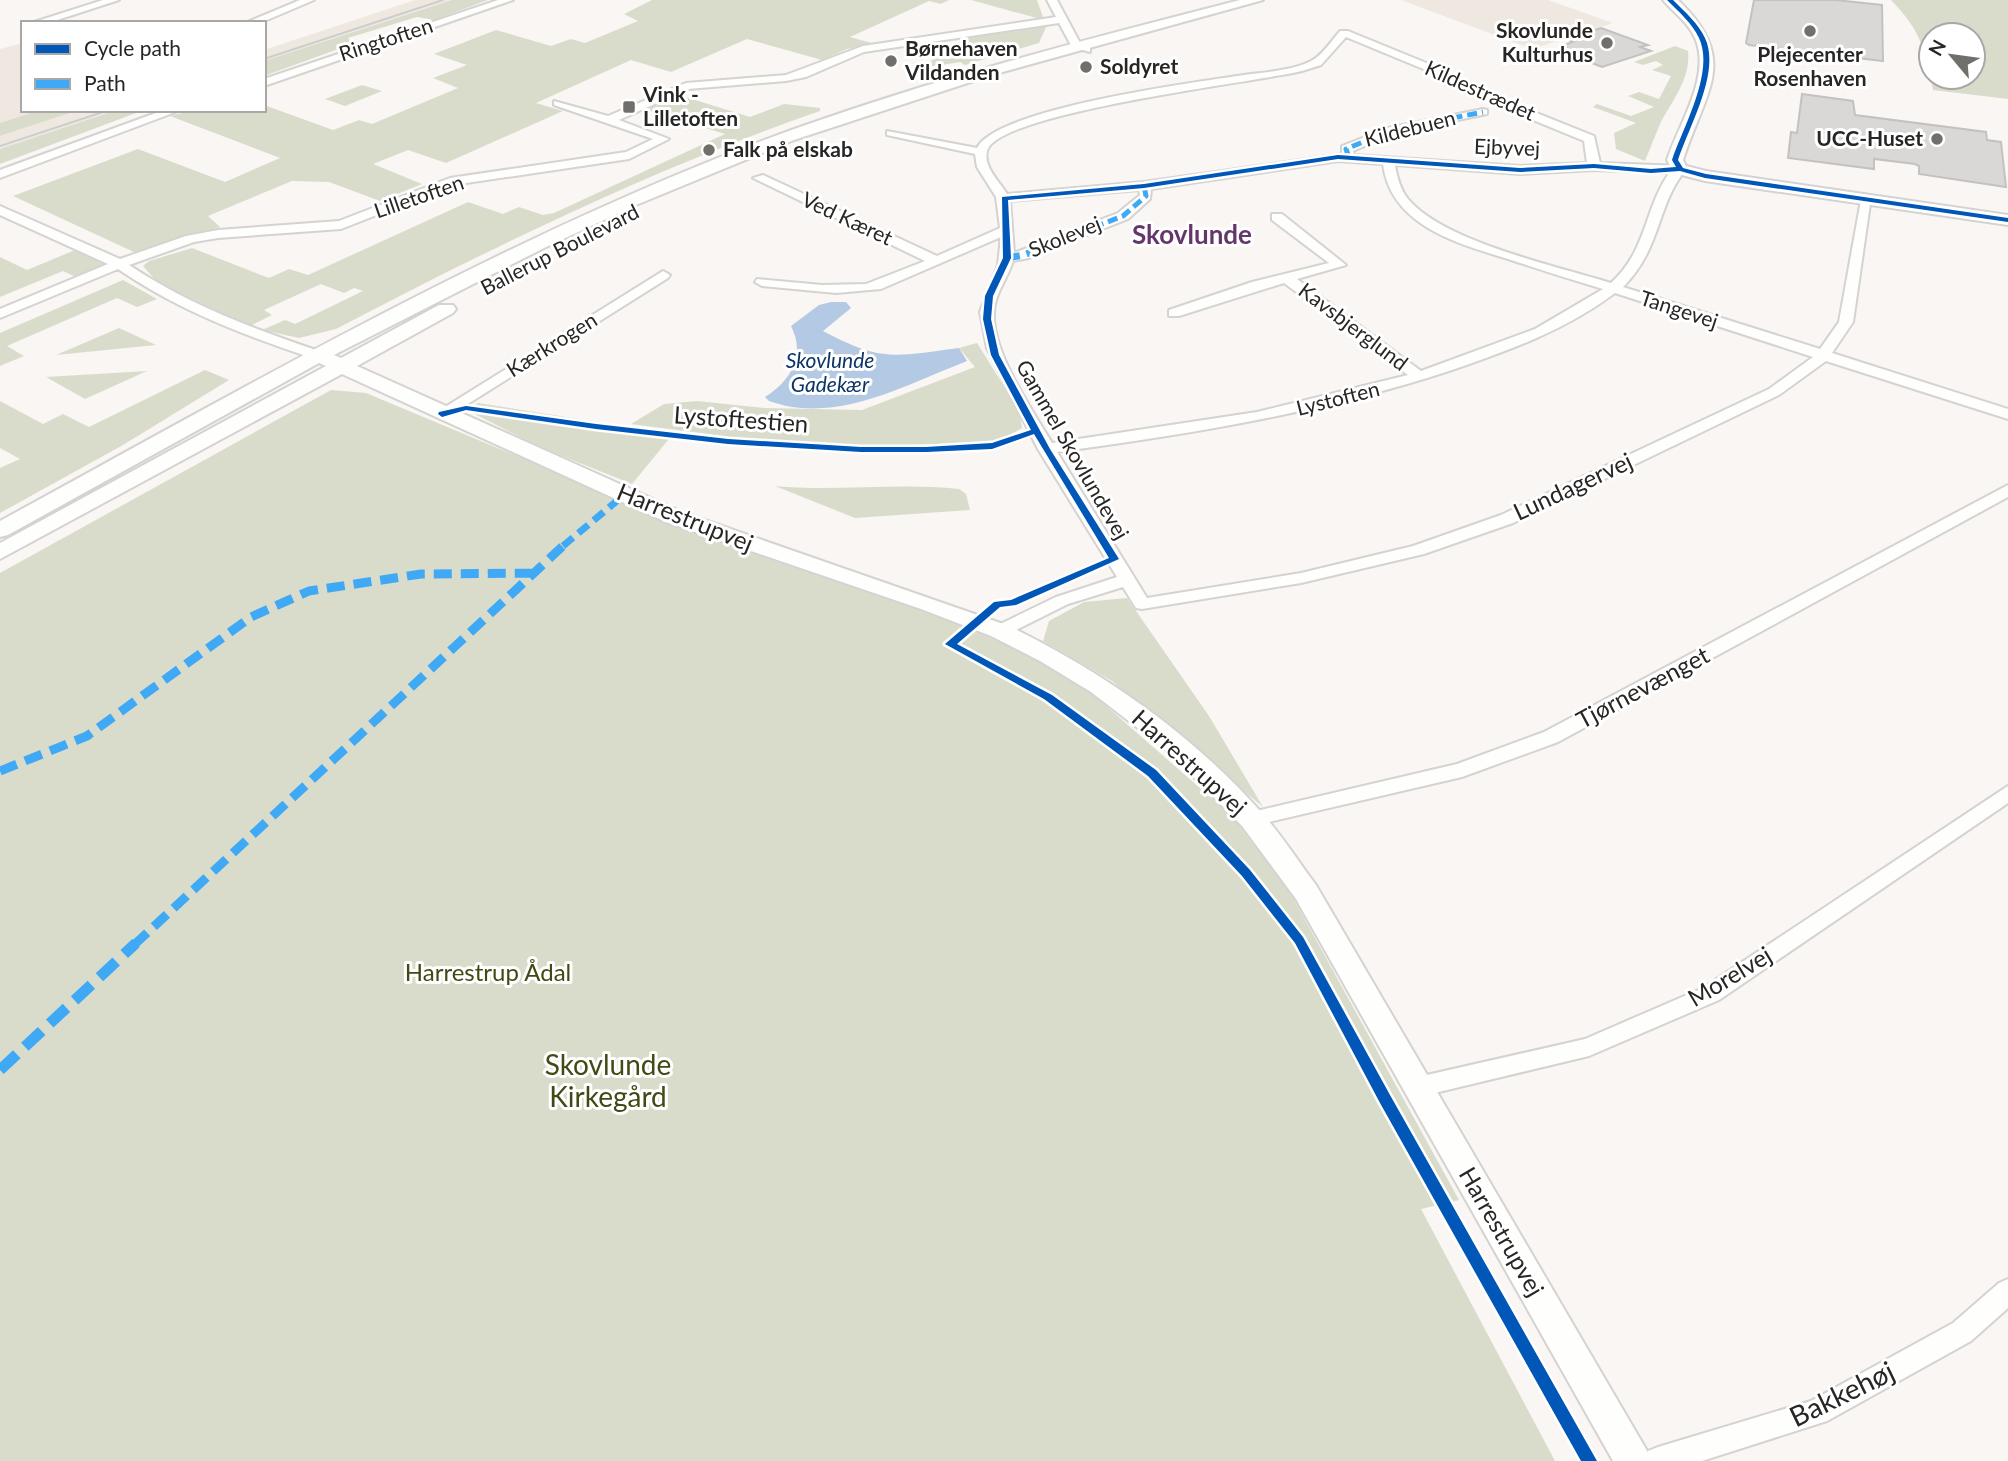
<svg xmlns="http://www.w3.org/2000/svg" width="2008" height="1461" viewBox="0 0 2008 1461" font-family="Lato,sans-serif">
<rect width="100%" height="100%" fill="#f9f6f3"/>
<!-- built -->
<path fill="#efe8e1" d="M415,0h37l-188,61v-11z
M1401,0h147l65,23 -81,26z
M23,43v67h45l-68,22v-83z
M79,110h38l-117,39v-13z"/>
<!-- green -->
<path fill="#dadccb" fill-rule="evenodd" d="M452,0h36l-54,20 -17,-3 -69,21 4,6 -88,32v-15z
M652,0h297l-8,4 -12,-3 -79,36 25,7 -28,5 -25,11 -75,-21 -76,33 -40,-12 -95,43 27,8 -117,52 -38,-13 -35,14 49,20 -42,17 -51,-19 -37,-1 -84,35 12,11 -84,26 -123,-57 125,-47 87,33 55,-24 -110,-42 24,-6h70v-5l69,25 26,-10 13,4 86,-36 -25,-10 34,-13 -33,-11 62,-24 55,16 20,-7 14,4 53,-22 -14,-7z
M971,0h66l7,20z
M1891,0h117v99l-75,-9c-8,-41 -12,-59 -42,-90zM1931,35h42v42h-42z
M1047,25l-8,18 -74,22 -5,-3 -45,7 52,-27 -5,-5z
M1675,46l13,5c3,28 -16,49 -28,73 -5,12 -10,25 -15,37l-29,-12 -2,-16 22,-10 -43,-16 4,-3 34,12 23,-9 -26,-11 11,-4 20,7 12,-23 -19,-6 11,-5 -7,-4 -13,4 -9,-3z
M362,85l20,6 -37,15 -20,-7z
M679,95l71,22 34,-13 36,4v3c-168,58 -327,136 -484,218l-37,9 -37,-8 23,-10 10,4 68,-33 -9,-3 -10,5 -23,-9 -57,26 8,5 -22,11 -93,-44 -14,-16 6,-5 43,-13 77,30 20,-9 19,6 160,-73 35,12 16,-7 24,8 11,-2 171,-79 -79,-24z
M40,110h39l-79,26v-13z
M117,110h27l-144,54v-15z
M75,250l31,15 -30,12 -13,-6 -63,26v-40l27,13z
M123,280l34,19 -20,8 -20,-9 -110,48 17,10 -24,10v-33z
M119,328l37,17 -100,10z
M977,343l42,67 3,18 -25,14 -115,4 -120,-5 -131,-17 33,-20 33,-3 67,7 98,2 113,-43 -16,-19z
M205,370l24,10 -106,65 -123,68v-45l20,-9 -20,-11v-47l43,23 20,-10 26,13z
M147,371l-62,28 -39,-22z
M331,390l35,3 364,152 227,78 77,34 55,34 143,125 60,80 167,304 -38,9 134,252h-1555v-888z
M478,403l195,31 -41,50 -95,-38 -68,-35z
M775,486c61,6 123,-4 184,3l7,5 4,16 -115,8z
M1127,598l82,118 54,91 -151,-126 -69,-40 6,-20 35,-19z"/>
<!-- water -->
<path fill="#b4c9e3" d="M831,302h15l5,6 -28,23c60,32 72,25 136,17l8,13c-62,24 -131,64 -198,40l-4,-4c26,-16 41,-42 26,-71l28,-21z"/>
<!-- building -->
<path fill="#d9d8d7" stroke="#c3c2c1" stroke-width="2" d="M1754,0h82l46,5 1,56 -134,-16 -3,-2z
M1601,28l47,17 -8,2 11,4 -49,16 -39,-15 8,-2 -10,-4 12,-4 -7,-3z
M1802,94l51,7 2,14 131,17 1,8 14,2 5,45 -87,-13v-8l-4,-2 -41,-5v10l-86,-11 3,-26 6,1z"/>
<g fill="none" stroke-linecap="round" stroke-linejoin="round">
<defs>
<path id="street" d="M103,0h16l-71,23h-17z
M300,0h14l-54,23h-15z
M498,0h15l-249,86v-7z
M1047,0h10l23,43 10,5v4l-18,-5 -13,-24 -195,29 -58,25 -20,4 -98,8 -69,31 50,19 -40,20 -176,26 -112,44 -123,9 -24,4 -65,23c60,40 125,64 193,87v6h-10c-69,-23 -134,-48 -194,-89l-118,49v-9l108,-45 -108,-49v-9l120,53 66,-23 32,-6 121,-9 111,-43 176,-26 27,-13 -99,-34v-4l54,15 78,-33 100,-8 77,-29 193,-29z
M1340,31h8l93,38 8,9 145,58 6,27 84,3 2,3c-30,37 -24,79 -63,118l197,62 19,-27 22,-122 10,-3 -18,125 -21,31 176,56v10l-182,-58 -47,34 -266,128 -89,31 -123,29 -159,26 -6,-1 -13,-21 -55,17 -62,31h-12l-3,-4 3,-4 62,-30 61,-20 -79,-128 -51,-101 -7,-36 18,-47 3,-28 -120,52 -45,4 -74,-7 -7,-4 2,-3 65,6 44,-1 59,-23 -172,-83 10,-3 174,81 63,-28 -4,-31 -19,-30 -2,-13 -88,-19v-4l90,17c19,-39 213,-65 260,-72 23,-4 52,-4 74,-15 11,-5 21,-21 29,-30zM1346,37l87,36 8,9 143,59 3,22 -67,3 -166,-11 -1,-4 42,-18 92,-19v-4l-4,-1 -95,19 -46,18v8l-198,28 -137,12c-7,-12 -24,-27 -20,-43 10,-39 270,-69 315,-80l19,-6zM1338,161l45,3c8,63 77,80 128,96 31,10 61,20 92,29l-68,40 -114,42 -124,-92 49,-14 -64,-51h-10v6l57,43 -77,19 -83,28v6h10l105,-33 124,92 -151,37 -205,31c-20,-34 -61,-91 -58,-132 1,-18 14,-33 19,-50l16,-3 99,-39 22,-20 1,-10zM1395,165l125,9 74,-4 75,3c-25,37 -22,77 -58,110 -54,-17 -167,-41 -203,-84 -8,-10 -11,-22 -13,-34zM1139,190l1,5 -22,18 -104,40 -4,-52zM1615,293l198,64 -44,32 -268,126 -88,31 -112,27 -154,25 -90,-146c134,-18 268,-40 395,-82 58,-20 114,-40 163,-77z
M164,110h17l-181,68v-8z
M663,271l7,4 -2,3 -221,139 -5,2 -8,-5z
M2008,485v12l-450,245 -96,35 -210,49 -10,-7 10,-7 205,-48 87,-32z
M2008,786v17l-289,197 -130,56 -171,41 -8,-3 -4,-7 4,-7 8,-3 167,-38 118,-51z
M2008,1279v29l-37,33 -144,80 -125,40h-58l4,-10 10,-4 153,-46 142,-78 46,-40z"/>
<path id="secondary" d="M1240,0h23l-271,75 -198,65 -158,65 -92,43 -210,107 7,3 98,-53h14l3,4 -3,4 -96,53 325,146 327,114c94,46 182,107 252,186 20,22 37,49 55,73l337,576h-40l-317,-562 -54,-73 -72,-73 -79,-61 -51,-31 -49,-25 -70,-27 -255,-87 -324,-148 -342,185v-16l326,-177 -7,-3 -311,172 -8,2v-16c236,-129 470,-264 720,-364 169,-67 344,-112 520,-157z
M1663,0h15c63,60 27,91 5,160l3,6 20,5 302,44v10l-303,-44 -31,-8 -7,-13c11,-35 45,-84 28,-122 -7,-16 -21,-25 -32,-38z"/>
</defs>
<!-- street casing -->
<use href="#street" stroke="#d5d3d1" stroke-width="4"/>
<!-- secondary casing -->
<use href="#secondary" stroke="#d5d3d1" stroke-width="4"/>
<!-- street -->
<use href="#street" fill="#fefefd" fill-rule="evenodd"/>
<!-- secondary -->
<use href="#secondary" fill="#fefefd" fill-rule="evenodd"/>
<!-- tram -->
<path stroke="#cecdcd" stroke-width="2" d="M264,59l179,-59
M0,146l109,-36"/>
<!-- quiet-far3 -->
<path stroke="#3fa9f5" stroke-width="5" stroke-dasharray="10 5" stroke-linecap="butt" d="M1349,157l-3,-8 46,-19 91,-18
M1066,238l57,-22 23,-20 -2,-10"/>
<!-- quiet-far2 -->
<path stroke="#3fa9f5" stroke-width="7" stroke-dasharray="13 7" stroke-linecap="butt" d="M1007,258l17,-3 46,-18
M563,546l61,-51"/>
<!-- quiet-far1 -->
<path stroke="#3fa9f5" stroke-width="9" stroke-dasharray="18 9" stroke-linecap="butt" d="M0,771l87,-35 164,-119 58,-26 112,-17 112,-1
M134,945l430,-400"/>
<!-- quiet -->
<path stroke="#3fa9f5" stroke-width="11" stroke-dasharray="23 11" stroke-linecap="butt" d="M0,1070l136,-127"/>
<defs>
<path id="cycleway" d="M1667,0h6c12,12 25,23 32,38 16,34 -16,88 -27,122l5,8 23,6 302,44v4l-303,-44 -25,-7 -29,2 -57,-5 -74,4 -182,-13 -194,29 -136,12 3,58 -18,38 -2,23 8,36 51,94 69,110 -103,46 -16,2 -43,37 95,51 104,75 94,100 53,67 87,158 207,366h-16l-201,-358 -85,-160 -53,-67 -94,-100 -104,-77 -99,-55 49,-42 17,-2 98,-42 -75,-124 -42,15 -66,3h-65l-133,-8 -132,-15 -130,-19 -24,7 -4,-3 1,-2 27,-6 130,18 132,15 133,8h65l66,-4 39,-13 -40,-75 -8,-36 2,-23 18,-38 -1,-61 142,-13 194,-29 182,13 74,-4 57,5 25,-2 -4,-7c11,-33 43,-88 27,-122 -7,-15 -20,-26 -32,-38z"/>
</defs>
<!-- cycleway casing -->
<use href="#cycleway" stroke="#fff" stroke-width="5"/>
<!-- cycleway -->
<use href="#cycleway" fill="#0057b8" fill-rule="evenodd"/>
</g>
<!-- markers -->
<g fill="#706f6c" stroke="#fff" stroke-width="2.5">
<circle cx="1810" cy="31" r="7"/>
<circle cx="1607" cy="43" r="7"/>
<circle cx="891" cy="61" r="7"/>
<circle cx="1086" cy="67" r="7"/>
<rect x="622" y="100" width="14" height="14" rx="3.5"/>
<circle cx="1937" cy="139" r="7"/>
<circle cx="709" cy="150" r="7"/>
</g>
<g text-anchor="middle" stroke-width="6" stroke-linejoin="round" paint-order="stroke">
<!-- far-poi labels -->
<g font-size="21" font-weight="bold" fill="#272624" stroke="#fff" text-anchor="start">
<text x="1593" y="38" text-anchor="end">Skovlunde<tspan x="1593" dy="24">Kulturhus</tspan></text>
<text x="905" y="56">Børnehaven<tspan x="905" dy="24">Vildanden</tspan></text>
<text x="1810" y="62" text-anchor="middle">Plejecenter<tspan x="1810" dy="24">Rosenhaven</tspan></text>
<text x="1100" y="74">Soldyret</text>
<text x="643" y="102">Vink -<tspan x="643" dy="24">Lilletoften</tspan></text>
<text x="1923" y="146" text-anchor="end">UCC-Huset</text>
<text x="723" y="157">Falk på elskab</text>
</g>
<!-- far-street labels -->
<g font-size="21" fill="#272624" stroke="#fff">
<text transform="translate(386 40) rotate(-18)" y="7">Ringtoften</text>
<text transform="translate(1480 91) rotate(24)" y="7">Kildestrædet</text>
<text transform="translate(1410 129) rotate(-14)" y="7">Kildebuen</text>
<text transform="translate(1507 148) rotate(2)" y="7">Ejbyvej</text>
<text transform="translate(419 197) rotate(-19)" y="7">Lilletoften</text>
<text transform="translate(847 219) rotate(25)" y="7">Ved Kæret</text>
<text transform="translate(1065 237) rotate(-22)" y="7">Skolevej</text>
<text transform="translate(560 250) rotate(-27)" y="7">Ballerup Boulevard</text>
<text transform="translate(1679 310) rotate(18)" y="7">Tangevej</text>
<text transform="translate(1353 327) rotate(37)" y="7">Kavsbjerglund</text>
<text transform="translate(552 345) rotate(-32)" y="7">Kærkrogen</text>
<text transform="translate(1338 399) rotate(-14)" y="7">Lystoften</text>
<text transform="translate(1072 450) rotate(60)" y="7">Gammel Skovlundevej</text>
</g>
<!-- far-water labels -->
<g font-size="21" font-style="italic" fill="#0b3564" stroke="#fff">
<text x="830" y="368">Skovlunde<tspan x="830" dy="24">Gadekær</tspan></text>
</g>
<!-- street labels -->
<g font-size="24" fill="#272624" stroke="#fff">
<text transform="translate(741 420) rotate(4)" y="8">Lystoftestien</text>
<text transform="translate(1573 487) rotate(-25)" y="8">Lundagervej</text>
<text transform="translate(685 518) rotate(22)" y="8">Harrestrupvej</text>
<text transform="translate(1643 688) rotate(-28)" y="8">Tjørnevænget</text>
<text transform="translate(1189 763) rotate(42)" y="8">Harrestrupvej</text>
<text transform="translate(1730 977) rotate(-31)" y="8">Morelvej</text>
<text transform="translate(1501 1232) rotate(60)" y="8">Harrestrupvej</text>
</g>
<!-- park labels -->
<g font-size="24" fill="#434914" stroke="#fff">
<text x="488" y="981">Harrestrup Ådal</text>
</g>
<!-- far-district labels -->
<g font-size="26" font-weight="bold" fill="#64366a" stroke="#fff">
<text x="1192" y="244">Skovlunde</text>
</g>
<!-- near-park labels -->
<g font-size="28" fill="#434914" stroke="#fff">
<text x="608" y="1075">Skovlunde<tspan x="608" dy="32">Kirkegård</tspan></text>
</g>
<!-- near-street labels -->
<g font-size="28" fill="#272624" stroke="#fff">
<text transform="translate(1842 1394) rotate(-26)" y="10">Bakkehøj</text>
</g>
</g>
<!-- legend -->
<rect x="21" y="21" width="245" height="91" fill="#ffffff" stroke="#a9a8a7" stroke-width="2"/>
<rect x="35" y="44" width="35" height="10" fill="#0057b8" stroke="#a9a8a7" stroke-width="2"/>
<text x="84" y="56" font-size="21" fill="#272624">Cycle path</text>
<rect x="35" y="79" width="35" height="10" fill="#3fa9f5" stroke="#a9a8a7" stroke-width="2"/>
<text x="84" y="91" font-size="21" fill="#272624">Path</text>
<!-- north arrow -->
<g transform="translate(1952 56) rotate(299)"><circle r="33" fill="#ffffff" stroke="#a9a8a7" stroke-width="2"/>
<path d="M0-5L12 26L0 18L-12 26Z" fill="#706f6c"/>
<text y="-10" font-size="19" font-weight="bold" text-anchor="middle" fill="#272624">N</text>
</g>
</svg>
